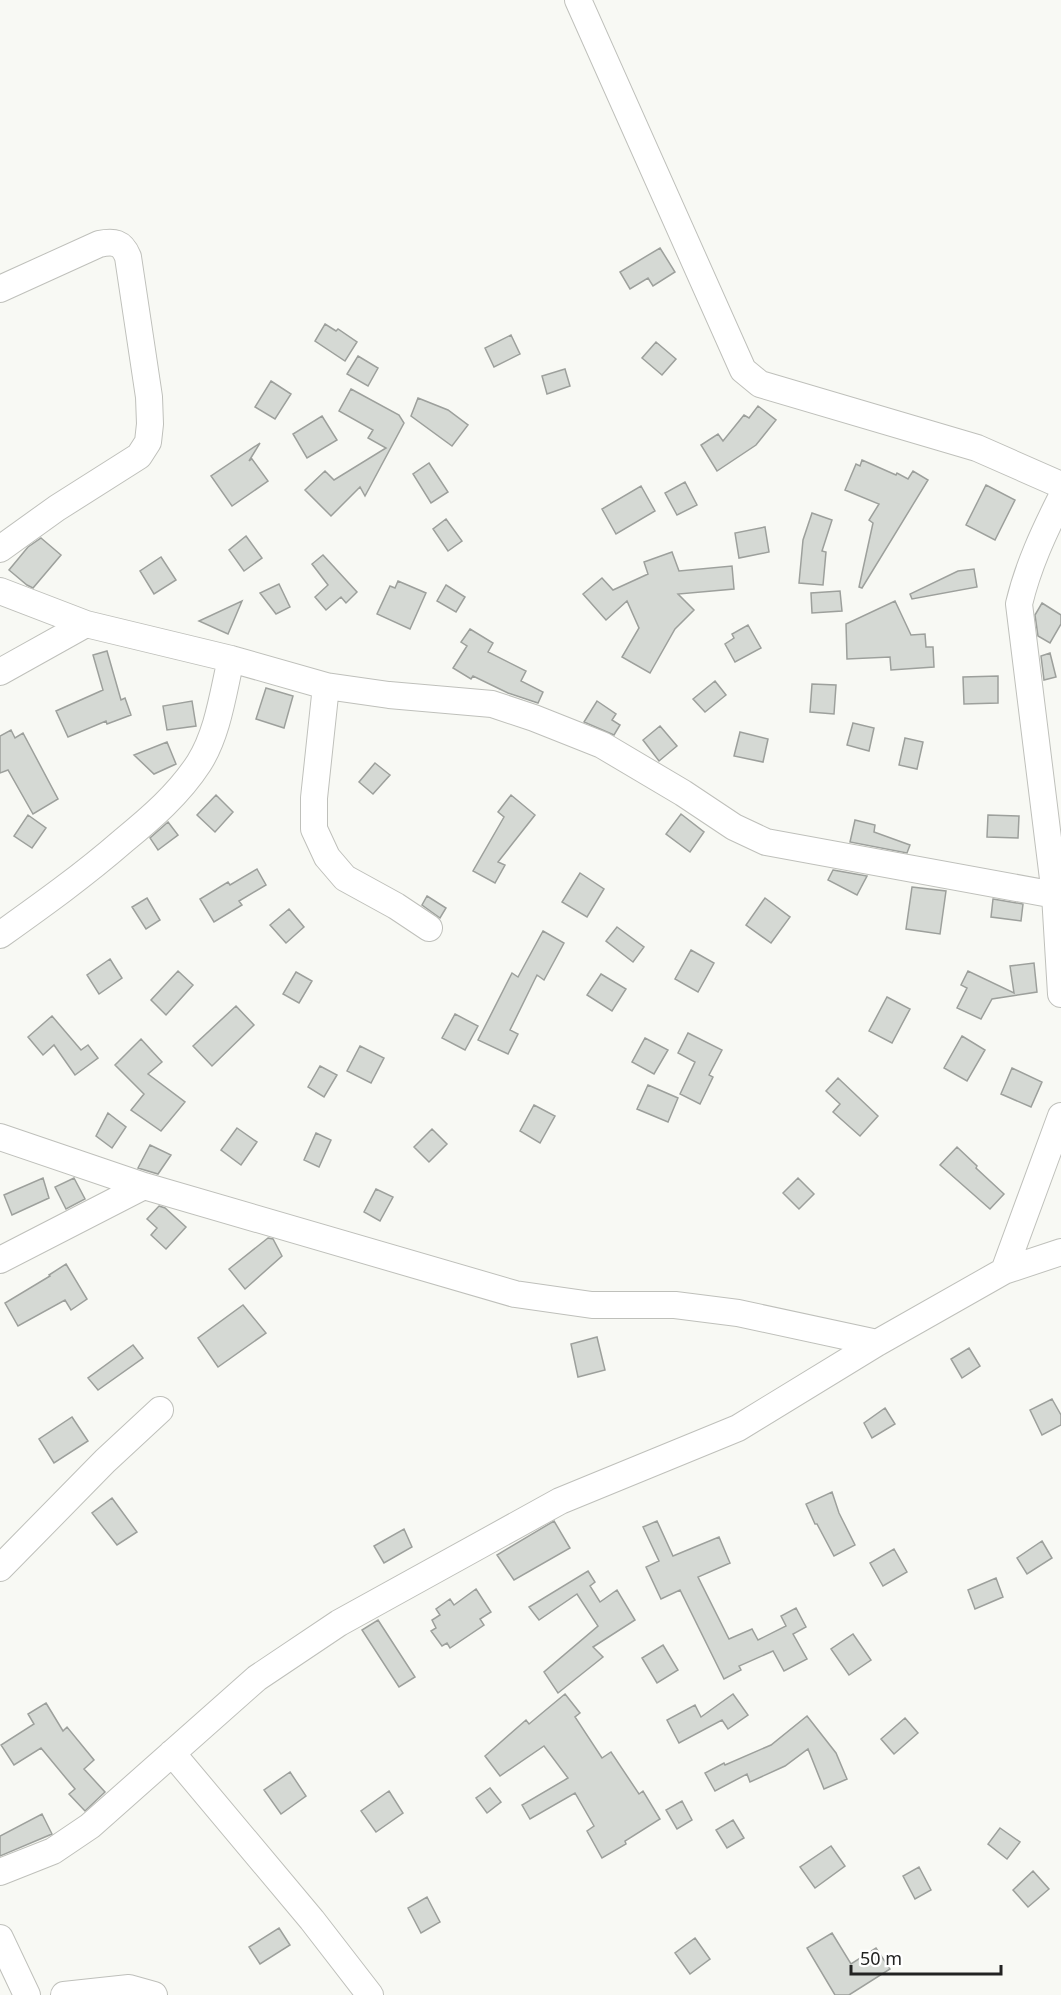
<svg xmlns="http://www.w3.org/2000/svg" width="1061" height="1995" viewBox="0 0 1061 1995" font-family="'Noto Sans',sans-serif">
<rect width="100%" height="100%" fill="#f8f9f4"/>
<!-- building -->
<path fill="#d5d9d4" stroke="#9da09c" stroke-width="1.5" d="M660,248l15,24 -22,14 -5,-8 -18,11 -10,-17z
M325,324l11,7 2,-2 19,13 -12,19 -30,-20z
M511,335l9,19 -26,13 -9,-19z
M656,342l20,17 -14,16 -20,-17z
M358,356l20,12 -10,18 -21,-12z
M565,369l5,17 -23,8 -5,-18z
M271,381l20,13 -16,25 -20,-12z
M351,389l48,26 5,8 -39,73 -5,-9 -29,29 -26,-26 20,-19 9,9 52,-32 -18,-10 5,-8 -34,-19z
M418,398l30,12 20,15 -16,21 -41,-30z
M758,406l18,14 -20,25 -39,26 -16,-26 17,-11 5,7 21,-26 5,3z
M322,416l15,24 -30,18 -14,-24z
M260,443l-11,18 3,-2 16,22 -36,25 -21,-30z
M862,460l34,15 1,-2 11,6 5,-8 15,9 -66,108 -3,-1 14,-64 -4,-3 10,-16 -34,-14 11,-26 4,2z
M429,463l19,29 -17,11 -18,-29z
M685,482l12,23 -20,10 -12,-22z
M986,485l29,15 -20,40 -29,-15z
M641,486l14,25 -39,23 -14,-25z
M812,513l20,7 -10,31 4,1 -3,33 -24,-2 4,-43z
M446,519l16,22 -14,10 -15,-22z
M765,527l4,25 -30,6 -4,-25z
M246,536l16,22 -18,13 -15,-21z
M41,538l20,17 -28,33 -6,-3 -18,-15 19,-23z
M672,552l7,19 53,-5 2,23 -56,5 16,16 -19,19 -25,44 -28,-16 17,-29 -12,-27 -21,19 -23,-26 19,-16 11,12 35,-16 -4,-12z
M323,555l34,37 -11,11 -5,-6 -15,13 -11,-13 13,-12 -16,-21z
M161,557l15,23 -22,14 -14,-23z
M974,569l3,18 -65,12 -2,-5 48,-23z
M398,581l28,12 -16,36 -33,-15 13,-28 5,2z
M279,584l11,23 -14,7 -16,-21z
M446,585l19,12 -9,15 -19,-11z
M840,591l2,20 -30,2 -1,-20z
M242,601l-14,33 -29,-13z
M895,601l16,34 14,-1 1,13h7l1,20 -43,3 -1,-13 -43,2 -1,-35z
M1042,603l19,12v9l-11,19 -12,-7 -3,-21z
M748,625l13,23 -26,14 -10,-18 9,-6 -2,-4z
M470,629l23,14 -5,9 38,19 -5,10 22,11 -5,11 -30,-10 -35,-17 -2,3 -18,-11 14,-22 -6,-4z
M107,651l14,49 4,-2 6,17 -24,9 -1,-3 -38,16 -12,-26 47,-21 -10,-35z
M1050,653l6,24 -12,3 -3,-24z
M998,676v27l-34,1 -1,-27z
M715,681l11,14 -21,17 -12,-13z
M812,684l24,1 -2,29 -24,-2z
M266,688l27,8 -9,32 -28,-9z
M192,701l4,25 -29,4 -4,-24z
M597,701l19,13 -4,6 8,5 -6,10 -30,-13z
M853,723l21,5 -5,23 -22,-6z
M660,726l17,20 -18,15 -16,-21z
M11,730l4,8 8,-5 35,66 -25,15 -25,-44 -8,3v-37z
M740,732l28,7 -5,23 -29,-6z
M905,738l18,4 -6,27 -18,-4z
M167,742l9,22 -22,10 -20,-19z
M375,763l15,12 -17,19 -14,-12z
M216,795l17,17 -18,20 -18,-17z
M511,795l24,20 -37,47 7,3 -10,18 -22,-12 31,-54 -6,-5z
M681,814l23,18 -14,20 -24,-18z
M28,815l18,13 -14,20 -18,-12z
M988,815l31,1 -1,22 -31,-1z
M855,820l20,5 -1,7 36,13 -3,8 -57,-11z
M168,822l10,13 -20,15 -8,-12z
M257,869l9,16 -27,16 3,4 -28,17 -14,-23 28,-17 2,3z
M833,870l34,6 -10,19 -29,-15z
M580,873l24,16 -17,28 -25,-15z
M912,887l34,4 -6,43 -34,-5z
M427,896l19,12 -6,10 -18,-13z
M147,898l13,22 -14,9 -14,-22z
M765,898l25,19 -19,26 -25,-18z
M993,899l30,5 -2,17 -30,-4z
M289,909l15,18 -18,16 -16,-18z
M617,927l27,20 -11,15 -27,-21z
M543,931l21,12 -20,37 -7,-5 -27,55 8,4 -10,20 -30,-14 34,-67 6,4z
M691,950l23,13 -16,29 -23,-13z
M110,959l12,19 -23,16 -12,-19z
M1034,963l3,29 -45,7 -11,20 -24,-11 10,-20 -6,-3 7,-14 46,22 -4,-27z
M178,971l15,14 -27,30 -15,-15z
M296,972l16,9 -13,22 -16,-9z
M601,974l25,15 -14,22 -25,-16z
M887,997l23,12 -18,34 -23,-12z
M236,1006l18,19 -42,41 -19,-20z
M455,1014l23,12 -13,24 -23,-12z
M52,1016l29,34 7,-5 10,13 -23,17 -21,-30 -11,10 -15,-18z
M688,1033l34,17 -13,25 4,2 -13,27 -20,-10 15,-32 -17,-9z
M962,1036l23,14 -18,31 -23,-13z
M645,1038l23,12 -14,24 -22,-12z
M141,1039l21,23 -14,12 37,28 -24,29 -30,-21 13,-16 -29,-29z
M360,1046l24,12 -13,25 -24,-12z
M320,1066l17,9 -13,22 -16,-10z
M1012,1068l30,14 -11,25 -30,-13z
M838,1078l40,38 -18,20 -27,-24 7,-8 -14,-13z
M648,1085l30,13 -10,24 -31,-13z
M534,1105l21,11 -15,27 -20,-12z
M108,1113l18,14 -14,21 -16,-12z
M237,1128l20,14 -16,23 -20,-15z
M432,1129l15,15 -18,18 -15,-15z
M316,1133l15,7 -12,27 -15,-7z
M150,1145l21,10 -13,19 -20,-6z
M957,1147l20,19 -1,2 28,26 -14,15 -50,-44z
M43,1178l6,20 -37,17 -8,-20z
M74,1178l11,21 -19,10 -11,-22z
M798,1178l16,16 -15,15 -16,-16z
M376,1189l17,8 -13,24 -16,-9z
M159,1206l6,2 21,19 -20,22 -15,-14 6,-7 -10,-9z
M268,1238l5,1 9,17 -37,33 -16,-20z
M66,1264l21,35 -16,11 -6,-10 -47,26 -13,-23 45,-27 -1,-1z
M243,1305l23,28 -48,34 -20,-29z
M597,1337l8,33 -27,7 -7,-33z
M133,1345l10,13 -45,32 -10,-12z
M969,1348l11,18 -18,12 -11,-19z
M1052,1399l9,16v10l-19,10 -12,-25z
M885,1408l10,16 -23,14 -8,-15z
M72,1417l16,24 -34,22 -15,-24z
M832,1492l7,21 16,32 -21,11 -17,-32h-2l-9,-20z
M112,1498l25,34 -20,13 -25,-32z
M554,1521l16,27 -56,32 -17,-25z
M657,1521l16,35 46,-19 11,26 -32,14 31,62 23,-10 6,11 28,-14 -5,-10 15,-8 10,19 -13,7 14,25 -23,12 -11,-20 -34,15 2,4 -17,9 -44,-89 -19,9 -15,-32 13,-6 -16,-34z
M404,1529l8,18 -28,16 -10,-17z
M1042,1541l10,17 -25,16 -10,-16z
M894,1549l13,23 -24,14 -13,-23z
M588,1571l7,11 -5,4 10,16 17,-12 18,30 -42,27 10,10 -45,36 -14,-21 54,-46 -21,-32 -38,26 -10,-13z
M996,1578l7,19 -28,12 -7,-19z
M476,1589l15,23 -11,7 4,6 -34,23 -3,-5 -5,3 -11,-15 5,-3 -4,-8 8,-5 -4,-6 14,-10 4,6z
M378,1620l37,57 -16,10 -37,-57z
M853,1634l18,26 -22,15 -18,-26z
M663,1645l15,25 -21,13 -15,-25z
M565,1694l15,19 -5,4 27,41 9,-6 28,42 4,-3 17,28 -35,22 1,3 -24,14 -15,-27 7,-5 -19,-33 -45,26 -8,-14 46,-27 -24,-32 -44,30 -15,-20 41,-36 3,4z
M733,1694l15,21 -20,14 -6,-9 -43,23 -12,-23 28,-15 6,12z
M46,1703l17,28 4,-4 27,33 -10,9 21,23 -20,19 -16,-17 6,-5 -34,-41 -27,17 -13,-20 33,-21 -6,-10z
M807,1716l29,37 11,26 -23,10 -16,-40 -23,17 -35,16 -3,-8 -32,17 -10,-18 19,-10 1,2 46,-20z
M905,1718l13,15 -24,21 -13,-15z
M290,1772l16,24 -25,18 -17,-24z
M490,1788l11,14 -14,11 -11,-15z
M389,1791l14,22 -27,19 -15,-21z
M682,1801l10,19 -15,9 -11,-19z
M42,1814l10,20 -52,22v-20z
M733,1820l11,18 -17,10 -11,-18z
M1000,1828l20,14 -13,17 -19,-15z
M831,1846l14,20 -30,22 -15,-21z
M919,1867l12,23 -16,9 -12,-23z
M1033,1871l16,18 -21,18 -15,-17z
M427,1897l13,25 -19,11 -13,-25z
M279,1928l11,17 -30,19 -11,-17z
M832,1933l19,31 25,-16 14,21 -41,26h-14l-28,-47z
M695,1938l15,21 -20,15 -15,-21z"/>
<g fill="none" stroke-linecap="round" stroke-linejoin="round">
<defs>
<path id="minor" d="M578,0l165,370 17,14 217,64 84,37
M0,289l99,-45c15,-3 23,-2 29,13l21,140 1,27 -2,18 -9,14 -82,52 -57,41
M1061,498c-17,34 -33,68 -42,106l36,291 6,99
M0,591l86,33 145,35 95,27 63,9 103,9 42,14 68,27 81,48 51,34 32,15 289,53
M0,672l86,-48
M326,686l-12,112v31l13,28 18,21 51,28 33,22
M0,935c42,-30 84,-60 123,-94 28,-23 56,-47 76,-78 19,-30 24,-70 32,-104
M0,1137l144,49 371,108 77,11h83l63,8 139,30
M0,1260l144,-74
M1004,1271l57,-155
M0,1568l105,-107 55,-51
M172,1753l140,167 58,75
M0,1872l53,-21 37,-25 167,-148 82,-55 221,-122 178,-73 139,-85 127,-72 57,-19
M0,1938l27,57
M64,1995l65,-7 25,7"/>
</defs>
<!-- minor casing -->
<use href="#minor" stroke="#bfc0bb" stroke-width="28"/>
<!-- minor -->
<use href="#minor" stroke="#fff" stroke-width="26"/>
</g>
<!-- scale -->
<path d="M851 1965v9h150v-9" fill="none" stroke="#232322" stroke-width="3"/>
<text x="860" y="1965" font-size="18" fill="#232322" stroke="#ffffff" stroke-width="4.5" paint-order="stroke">50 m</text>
</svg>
